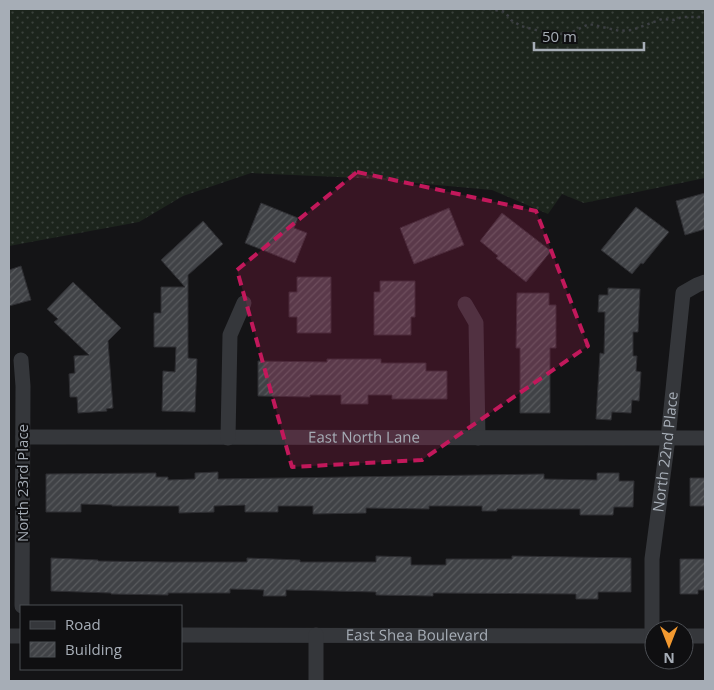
<svg xmlns="http://www.w3.org/2000/svg" width="714" height="690" viewBox="0 0 714 690" font-family="'Open Sans',sans-serif">
<defs>
<pattern id="grass-dots" width="8" height="8" patternUnits="userSpaceOnUse" patternTransform="scale(1.25)"><rect width="8" height="8" fill="#1c241c"/><path d="M2 2h.1M6 6h.1" fill="none" stroke="#3a413b" stroke-width="1.8" stroke-linecap="round"/></pattern>
<pattern id="building-hatch" width="6" height="6" patternUnits="userSpaceOnUse" patternTransform="scale(1.25)"><rect width="6" height="6" fill="#404246"/><path d="M-1 1l2-2M0 6l6-6M5 7l2-2" fill="none" stroke="#595b5e"/></pattern>
</defs>
<rect width="100%" height="100%" fill="#141416"/>
<!-- grass -->
<path fill="url(#grass-dots)" d="M9,9h696v169l-121,25 -22,-9 -14,20 -56,-24 -132,-12 -109,-5 -68,23 -44,26 -130,24z"/>
<!-- building -->
<path fill="url(#building-hatch)" stroke="#2e2e32" d="M705,193v36l-20,6 -9,-34z
M261,203l37,15 -4,10 13,5 -12,30 -50,-20z
M636,207l33,25 -26,32 -2,-1 -9,11 -31,-24z
M449,208l15,37 -50,19 -14,-36z
M502,213l49,38 -25,31 -30,-24 2,-2 -18,-15z
M203,221l20,23 -35,31v83l9,1 -2,53 -33,-1 1,-40 12,1 1,-25h-22v-34h7v-26h24l-24,-27z
M21,266l10,34 -22,6v-36z
M297,277h34v56h-34v-16h-8v-25h8z
M380,281h35v36h-4v18h-37v-43h6z
M73,282l48,46 -13,13 5,67 -7,1 1,2 -29,2 -1,-16h-7l-1,-23 6,-1 -1,-17 15,-1 -35,-33 4,-3 -11,-10z
M608,288l32,1 -2,43h-5v24h4l-1,15 5,1 -2,29 -7,-1 -1,13 -19,-1 -1,8 -15,-1 4,-66 4,1 1,-42h-7l1,-17h9z
M517,293h32v12h7v43h-6v65h-30v-65h-4z
M327,359h54v4h45v8h21v28h-55v-4h-24v9h-27v-9h-31v2l-52,-1v-35l69,1z
M218,472v7l326,-5v5l53,1v-7h22v8h15l-1,26h-19l-1,8h-33v-6h-83v2h-15v-5h-53v3l-63,-1v5l-53,1v-8h-35v6h-33v-7l-31,1v6l-35,1v-7h-67v-1l-31,-1v8h-35v-38l110,-1v4h12v3l27,-1v-6z
M690,478h15v28h-15z
M376,556l35,1v8h35v-6h66v-3l119,2v34h-33v7h-22v-5l-143,-1v3l-57,-1v-3l-90,-2v6h-23l1,-6 -34,-1v4h-62v2l-57,-1v-1l-60,-2v-33l47,2v1l70,1h79v-4l53,2v2h76z
M680,559h25v31h-7v4h-18z"/>
<g fill="none" stroke-linecap="round" stroke-linejoin="round">
<!-- path -->
<path stroke="#3b3e42" stroke-width="2.5" stroke-dasharray="2.5 4" stroke-linecap="butt" d="M476,9h15l14,3 6,8 10,6 26,7 15,1 10,-2 17,-8 31,7 12,-1 30,-11 12,1 8,-3h23"/>
<!-- street -->
<g stroke="#35373b" stroke-width="15">
<path d="M465,304l11,19 2,115"/>
<path d="M21,360l2,26 -1,220"/>
<path id="s1" d="M23,437l682,1"/>
<path d="M228,438l2,-103 14,-32"/>
<path id="s2" d="M181,635l473,1"/>
<path d="M316,635v46"/>
<path d="M9,636h12"/>
<path id="s3" d="M652,636v-77l16,-121 15,-145 14,-8 8,-3"/>
<path d="M684,636h21"/>
</g>
</g>
<!-- marked area -->
<path fill="#c2185b" fill-opacity="0.2" stroke="#c2185b" stroke-width="4" stroke-dasharray="10 6" stroke-linejoin="round" d="M357,172l179,39 52,135 -166,114 -130,7 -55,-197z"/>
<g text-anchor="middle" stroke-width="4" stroke-linejoin="round" paint-order="stroke">
<!-- street labels -->
<g font-size="15" fill="#a6adb6" stroke="#0f0f11">
<text dy="5" stroke="none"><textPath href="#s1" startOffset="341">East North Lane</textPath></text>
<text dy="5" stroke="none"><textPath href="#s3" startOffset="185">North 22nd Place</textPath></text>
<text transform="translate(23 483) rotate(-90)" y="5">North 23rd Place</text>
<text dy="5" stroke="none"><textPath href="#s2" startOffset="236">East Shea Boulevard</textPath></text>
</g>
</g>
<!-- border -->
<rect width="714" height="690" fill="none" stroke="#a6adb6" stroke-width="20"/>
<!-- legend -->
<rect x="20" y="605" width="162" height="65" fill="#0f0f11" stroke="#4b4e53"/>
<rect x="30" y="621" width="25" height="8" fill="#35373b" stroke="#4b4e53"/>
<text x="65" y="630" font-size="15" fill="#a6adb6">Road</text>
<rect x="30" y="642" width="25" height="15" fill="url(#building-hatch)" stroke="#4b4e53"/>
<text x="65" y="655" font-size="15" fill="#a6adb6">Building</text>
<!-- north arrow -->
<g transform="translate(669 645) rotate(180)"><circle r="24" fill="#0f0f11" stroke="#4b4e53"/>
<path d="M0-4L9 19L0 12L-9 19Z" fill="#f29930"/>
<text y="-8" font-size="14" font-weight="bold" text-anchor="middle" fill="#a6adb6">N</text>
</g>
<!-- scale -->
<path d="M534 42v8h110v-8" fill="none" stroke="#a6adb6" stroke-width="2.5"/>
<text x="542" y="42" font-size="15" fill="#a6adb6" stroke="#0f0f11" stroke-width="4" paint-order="stroke">50 m</text>
</svg>
